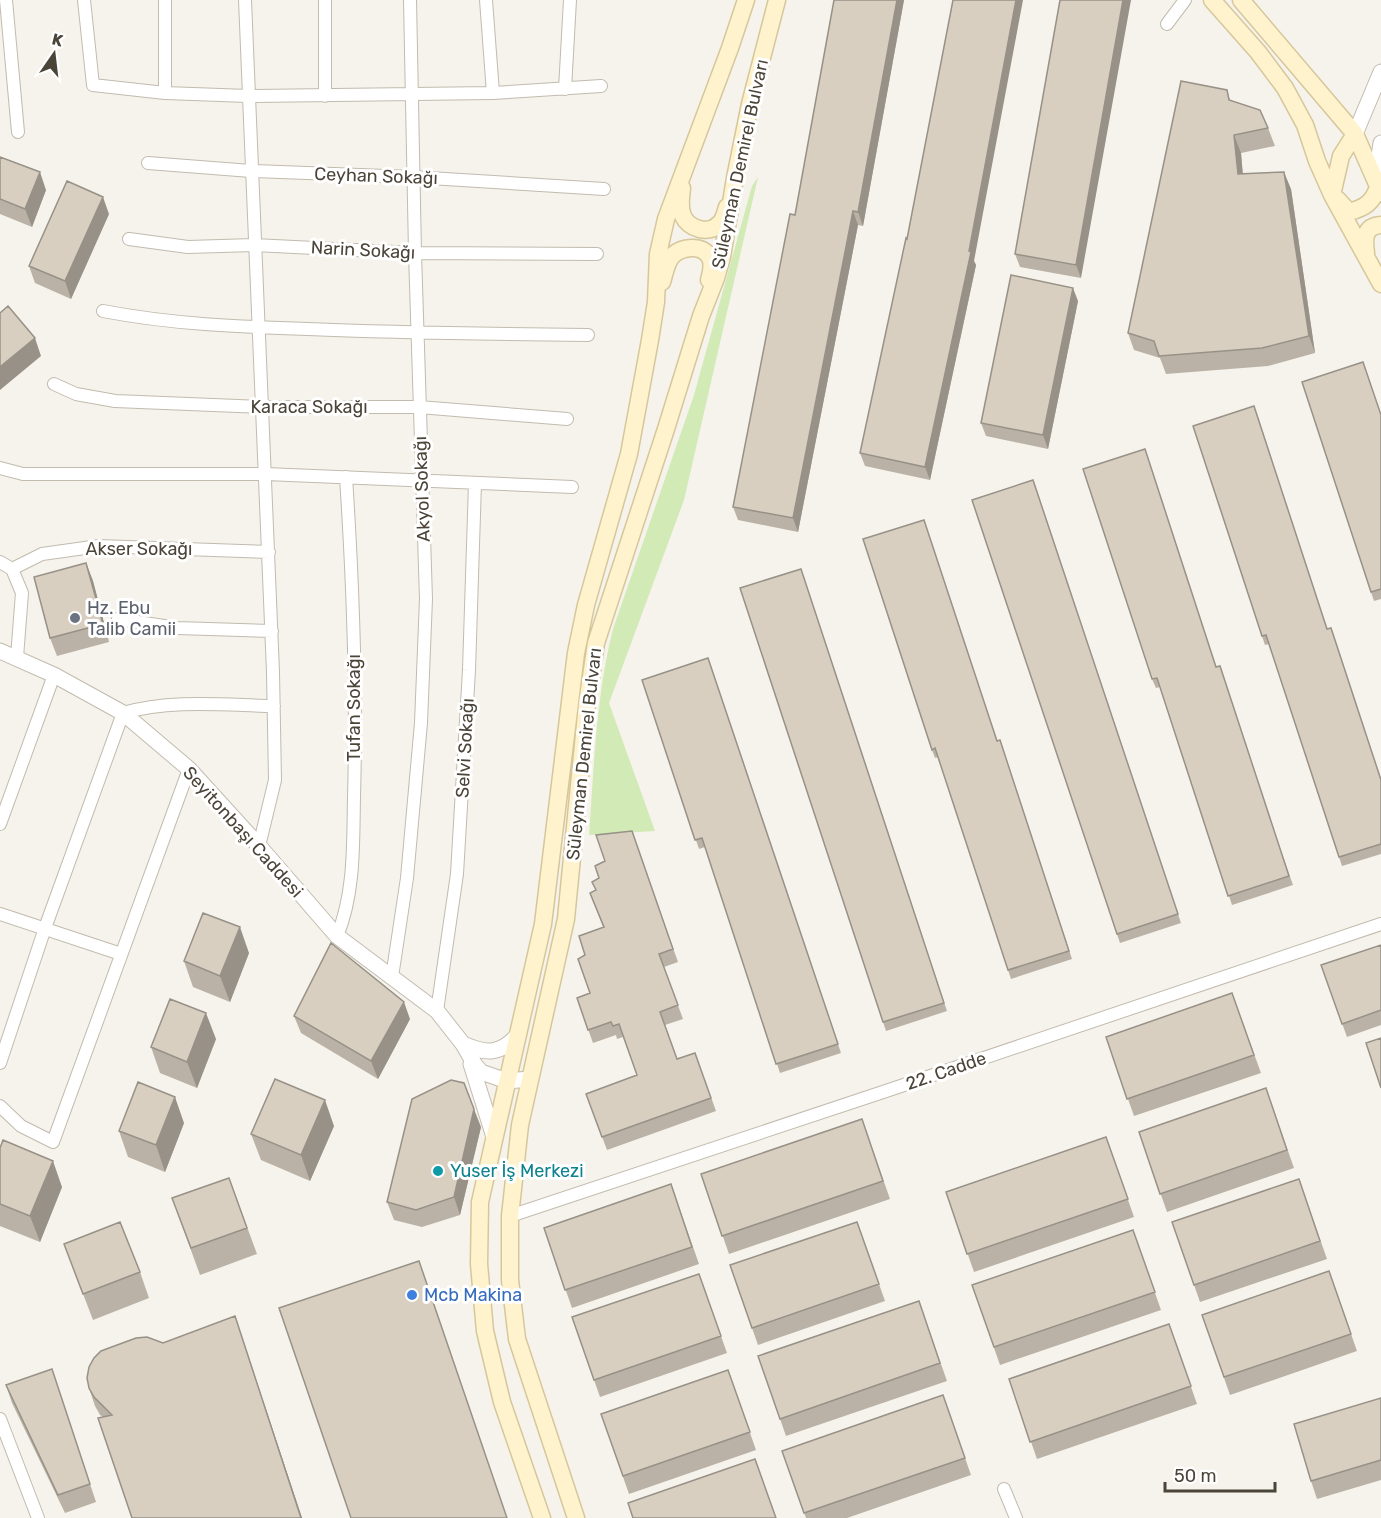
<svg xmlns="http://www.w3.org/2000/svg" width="1381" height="1518" viewBox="0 0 1381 1518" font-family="Rubik,sans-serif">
<rect width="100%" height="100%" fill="#f6f3ec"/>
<!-- green -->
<path fill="#d2eab5" d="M758,177l-74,323 -75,203 46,128 -66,4c5,-69 7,-139 24,-206l81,-234 58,-209z"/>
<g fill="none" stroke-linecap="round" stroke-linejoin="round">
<defs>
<path id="minor" d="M6,0l12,132
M84,0l9,85 72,8 83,3 245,-3 108,-7
M165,0v93
M245,0l28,672 2,108 -16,66
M325,0v96
M486,0l7,93
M1167,24l18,-24
M565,89l5,-89
M148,163l103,8 162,6 191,12
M129,239l59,8 66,-2 161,8 182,1
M103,311c67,13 137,16 205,18 93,4 186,5 280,6
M54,384l22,10 39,7 147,6h157l148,12
M0,468l23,6h243l306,13
M0,562l12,7 10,24 -5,64
M12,569l30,-15 57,-8 170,6
M118,619l59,9 95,3
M0,824l54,-149
M0,914l121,40
M337,936c18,-43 16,-93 17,-139 3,-107 -1,-213 -8,-320
M392,977l15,-99 14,-155 5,-124 -11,-346 -5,-253
M437,1011l20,-137 12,-204 6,-187
M0,1063l45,-135 78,-215c48,-14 101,-8 151,-7
M0,1106l21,20 32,16 136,-373
M510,1216l376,-125 495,-167
M0,1419l38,99
M1004,1489l12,29"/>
<path id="tertiary" d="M1355,134l26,-62
M1378,184v-21l3,-20
M0,651l54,24 69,38 66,56 70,77 78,90 100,75 26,33 12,21 6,7 26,9 22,-2
M463,1044c23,10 36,11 54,-8
M471,1064l23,73"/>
<path id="secondary" d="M1212,0l46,52 27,36 20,37 12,36 15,34 49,89
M1241,0l114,134 26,59
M682,188c-1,10 -3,19 1,28 6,13 26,19 36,8 5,-4 6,-11 8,-17
M1332,195l9,-39 14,-22
M1337,199l12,13c16,-4 24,-10 29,-25
M1366,253c-2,-14 -2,-27 15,-28
M662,282c3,-9 4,-20 11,-27 9,-8 28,-11 36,1 4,6 2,17 0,24
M542,1518l-40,-116 -17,-71 -6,-67 1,-62 63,-278 33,-271 10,-48 43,-151 21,-114 6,-38 2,-48 8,-35 64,-171 16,-48
M576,1518l-59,-179 -7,-59v-64l10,-91 46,-206 21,-215 9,-61 70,-214 35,-113 15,-38 6,-21 13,-79 15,-74 27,-104"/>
</defs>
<!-- minor casing -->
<use href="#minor" stroke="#c2bbae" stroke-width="14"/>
<!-- tertiary casing -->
<use href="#tertiary" stroke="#c2bbae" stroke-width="17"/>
<!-- secondary casing -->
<use href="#secondary" stroke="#d6c79b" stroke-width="19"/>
<!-- minor -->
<use href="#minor" stroke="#fff" stroke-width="12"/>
<!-- tertiary -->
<use href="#tertiary" stroke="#fff" stroke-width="15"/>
<!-- secondary -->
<use href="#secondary" stroke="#fff3cd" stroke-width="16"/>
</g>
<!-- wall -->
<path fill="#bab2a6" d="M834,0h70l-41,226 -5,-1 -60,307 -60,-12 -5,-13 62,-292z
M1060,0l21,278 -61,-11 -5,-13z
M1227,90l3,10 38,28 7,18 -34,7 2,21 48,15 24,164 -47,13 -102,8 -6,-16 -26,-8 -6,-17z
M0,157l46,33 -14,37 -32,-13z
M109,214l-38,85 -36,-16 -6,-17z
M974,261l2,4 -46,215 -65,-14 -5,-13z
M1078,301l-30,148 -62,-13 -5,-13z
M1381,414v185l-7,2 -3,-9z
M1193,426l188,353v75l-39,12 -73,-222 -4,1 -3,-9z
M1083,469l133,198 77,218 -61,20 -72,-218 -4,1 -4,-9z
M1033,480l148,443 -61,20 -3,-9z
M863,539l134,202 6,8 69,210 -61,20 -73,-222 -3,1 -3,-8z
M86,563l7,18 16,61 -52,14 -7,-18z
M801,569l146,442 -61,20 -146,-443z
M708,658l133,395 -61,20 -75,-226 -6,2 -57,-169z
M632,831l46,131 -14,5 19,52 -18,6 12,34 18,-6 21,58 -109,39 -21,-56 51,-19 -14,-38 -6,2 -1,-4 -23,8 -16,-45 13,-5 -5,-38 18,-28 -13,-34 5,-3 10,-29z
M1381,945v80l-34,12 -26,-72z
M249,953l-19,49 -37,-15 -9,-26z
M1232,993l29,80 -127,43 -28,-79z
M294,1016l116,3 -32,60 -77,-46z
M216,1039l-19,49 -37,-15 -9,-26z
M1266,1088l28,80 -127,44 -28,-80z
M862,1119l28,80 -161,55 -28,-80z
M184,1123l-19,49 -37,-15 -9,-26z
M334,1126l-24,55 -49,-21 -10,-26z
M481,1127l-21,88 -38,12 -28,-7 -7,-18z
M1106,1137l28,80 -160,55 -28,-80z
M0,1148l62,39 -22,55 -40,-16z
M229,1178l28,76 -57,21 -28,-77z
M1299,1179l28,80 -127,43 -28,-80z
M671,1184l28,80 -127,44 -28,-80z
M857,1222l28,79 -127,44 -28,-80z
M1133,1230l28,80 -161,55 -28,-80z
M64,1244l76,28 9,26 -56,22z
M1329,1271l28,80 -127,44 -28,-80z
M699,1274l28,79 -127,44 -28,-80z
M919,1301l28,80 -161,55 -28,-80z
M1169,1324l28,80 -160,55 -28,-80z
M241,1334l61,184 -199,-101 -3,-2 -5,-9 -6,-18 74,-45z
M728,1370l28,80 -127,44 -28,-80z
M6,1385l52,2 38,115 -31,11 -53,-110z
M943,1395l28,80 -124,43h-41l-24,-67z
M1381,1398v82l-64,19 -6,-18z"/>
<!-- shaded-wall -->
<path fill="#979187" d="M897,0h7l-41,226 -5,-14z
M1016,0h7l-49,261 2,4 -46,215 -5,-13 44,-216z
M1123,0h8l-50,278 -5,-13z
M1234,135l7,18 3,39 -6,-18z
M40,172l6,18 -14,37 -7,-18z
M1284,172l7,17 24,164 -6,-17z
M103,197l6,17 -38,85 -6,-18z
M853,211l5,14 -60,307 -5,-14z
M1073,288l5,13 -30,148 -5,-14z
M35,338l6,18 -41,34v-23z
M86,563l7,18 16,61 -6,-18z
M240,927l9,26 -19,49 -10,-26z
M404,1002l6,17 -32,60 -7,-18z
M206,1013l10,26 -19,49 -10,-26z
M175,1097l9,26 -19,49 -9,-27z
M325,1100l9,26 -24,55 -9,-26z
M474,1109l7,18 -21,88 -6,-18z
M53,1161l9,26 -22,55 -10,-26z
M235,1316l6,18 61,184h-1z"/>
<!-- building -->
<path fill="#d8cfc1" stroke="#979187" stroke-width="1.5" d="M834,0h63l-39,212 -5,-1 -60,307 -60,-11 57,-293 5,1z
M953,0h63l-47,251 2,1 -46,215 -65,-14 46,-215 1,1z
M1060,0h63l-47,265 -61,-11z
M1181,81l46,9 2,10 31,10 8,18 -34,7 4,39 46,-2 25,164 -47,12 -103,8 -5,-15 -26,-8z
M0,157l40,15 -15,37 -25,-10z
M67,181l36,16 -38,84 -36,-15z
M1011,275l62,13 -30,147 -62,-12z
M8,306l27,32 -35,29v-54z
M1363,362l18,53v174l-10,3 -69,-210z
M1254,406l73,223 4,-1 50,152v64l-42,13 -73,-222 -4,1 -69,-210z
M1145,449l71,218 4,-1 69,210 -61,20 -71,-218 -5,1 -69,-210z
M1033,480l145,434 -61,20 -145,-434z
M924,520l73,221 3,-1 69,211 -61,19 -73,-222 -3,2 -69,-211z
M86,563l17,61 -53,14 -16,-61z
M801,569l143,434 -61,19 -143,-434z
M708,658l130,386 -62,20 -74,-226 -7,2 -53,-160z
M632,831l41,118 -14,5 19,51 -18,7 17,47 18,-6 16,45 -109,39 -16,-43 51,-19 -18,-51 -6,2 -2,-4 -23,8 -11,-32 13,-5 -12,-34 7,-4 -6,-19 25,-9 -14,-34 6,-3 -4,-8 7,-4 -4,-12 10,-5 -9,-26z
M203,913l37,14 -20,49 -36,-15z
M331,943l73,59 -33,59 -77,-45z
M1381,945v65l-39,14 -21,-59z
M1232,993l22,62 -127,44 -21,-62z
M170,999l36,14 -19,49 -36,-15z
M1381,1038v50l-15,-45z
M275,1079l50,21 -24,55 -50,-21z
M451,1080l13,3 10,26 -20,88 -38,13 -29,-8 25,-103z
M138,1082l37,15 -19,48 -37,-14z
M1266,1088l21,62 -127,44 -21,-62z
M862,1119l21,62 -161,55 -21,-62z
M1106,1137l22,62 -161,55 -21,-62z
M3,1140l50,21 -23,55 -30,-12v-56z
M229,1178l18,50 -56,20 -19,-50z
M1299,1179l21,62 -126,44 -22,-63z
M671,1184l21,63 -127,43 -21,-62z
M120,1222l20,50 -57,22 -19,-50z
M857,1222l22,62 -127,44 -22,-63z
M1133,1230l22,62 -161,55 -22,-62z
M419,1261l88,257h-156l-72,-210z
M1329,1271l22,63 -127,43 -22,-62z
M699,1274l22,62 -127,44 -22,-63z
M919,1301l21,62 -160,56 -22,-63z
M235,1316l66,202h-169l-34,-100 14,-3 -18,-18 -5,-9 -2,-10 2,-11 5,-9 7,-7 35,-13 11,-1 16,6z
M1169,1324l22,62 -161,56 -21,-63z
M52,1369l38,115 -32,11 -52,-110z
M728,1370l22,62 -127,44 -22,-62z
M943,1395l22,63 -161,55 -22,-62z
M1381,1398v62l-70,21 -17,-57z
M755,1459l21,59h-143l-5,-15z"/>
<!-- markers -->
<circle fill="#6b7280" stroke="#fff" stroke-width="2" cx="75" cy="618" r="6"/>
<circle fill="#0f9aa8" stroke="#fff" stroke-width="2" cx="438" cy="1171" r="6"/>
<circle fill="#3f7fe0" stroke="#fff" stroke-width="2" cx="412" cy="1295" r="6"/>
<g text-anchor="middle" stroke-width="6" stroke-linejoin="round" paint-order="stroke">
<!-- street labels -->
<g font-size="18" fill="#4b4439" stroke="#fff">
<text transform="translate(740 164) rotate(-78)" y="6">Süleyman Demirel Bulvarı</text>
<text transform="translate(376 176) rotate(2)" y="6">Ceyhan Sokağı</text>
<text transform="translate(363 250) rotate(3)" y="6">Narin Sokağı</text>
<text x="309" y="413">Karaca Sokağı</text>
<text transform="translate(422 489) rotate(-92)" y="6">Akyol Sokağı</text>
<text x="139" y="555">Akser Sokağı</text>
<text transform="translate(354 708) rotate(-90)" y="6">Tufan Sokağı</text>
<text transform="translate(465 748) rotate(-87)" y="6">Selvi Sokağı</text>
<text transform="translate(584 754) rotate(-84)" y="6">Süleyman Demirel Bulvarı</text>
<text transform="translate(243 832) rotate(48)" y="6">Seyitonbaşı Caddesi</text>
<text transform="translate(946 1071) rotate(-19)" y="6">22. Cadde</text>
</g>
<!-- worship labels -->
<g font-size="18" fill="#5b616d" stroke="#fff" text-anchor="start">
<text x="87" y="614">Hz. Ebu<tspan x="87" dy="21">Talib Camii</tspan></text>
</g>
<!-- culture labels -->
<g font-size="18" fill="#0d838f" stroke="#fff" text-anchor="start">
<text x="450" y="1177">Yuser İş Merkezi</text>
</g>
<!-- shop labels -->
<g font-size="18" fill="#366cbe" stroke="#fff" text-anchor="start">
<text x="424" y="1301">Mcb Makina</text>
</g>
</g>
<!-- north arrow -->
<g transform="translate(54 54) rotate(14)" stroke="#ffffff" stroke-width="4.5" paint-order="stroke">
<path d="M0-4.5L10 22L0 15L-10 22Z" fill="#4b4439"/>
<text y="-9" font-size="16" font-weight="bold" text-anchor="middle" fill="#4b4439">K</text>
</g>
<!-- scale -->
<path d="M1165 1482v9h110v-9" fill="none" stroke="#4b4439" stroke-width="3"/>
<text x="1174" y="1482" font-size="18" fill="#4b4439" stroke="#ffffff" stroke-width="4.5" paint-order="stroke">50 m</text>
</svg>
